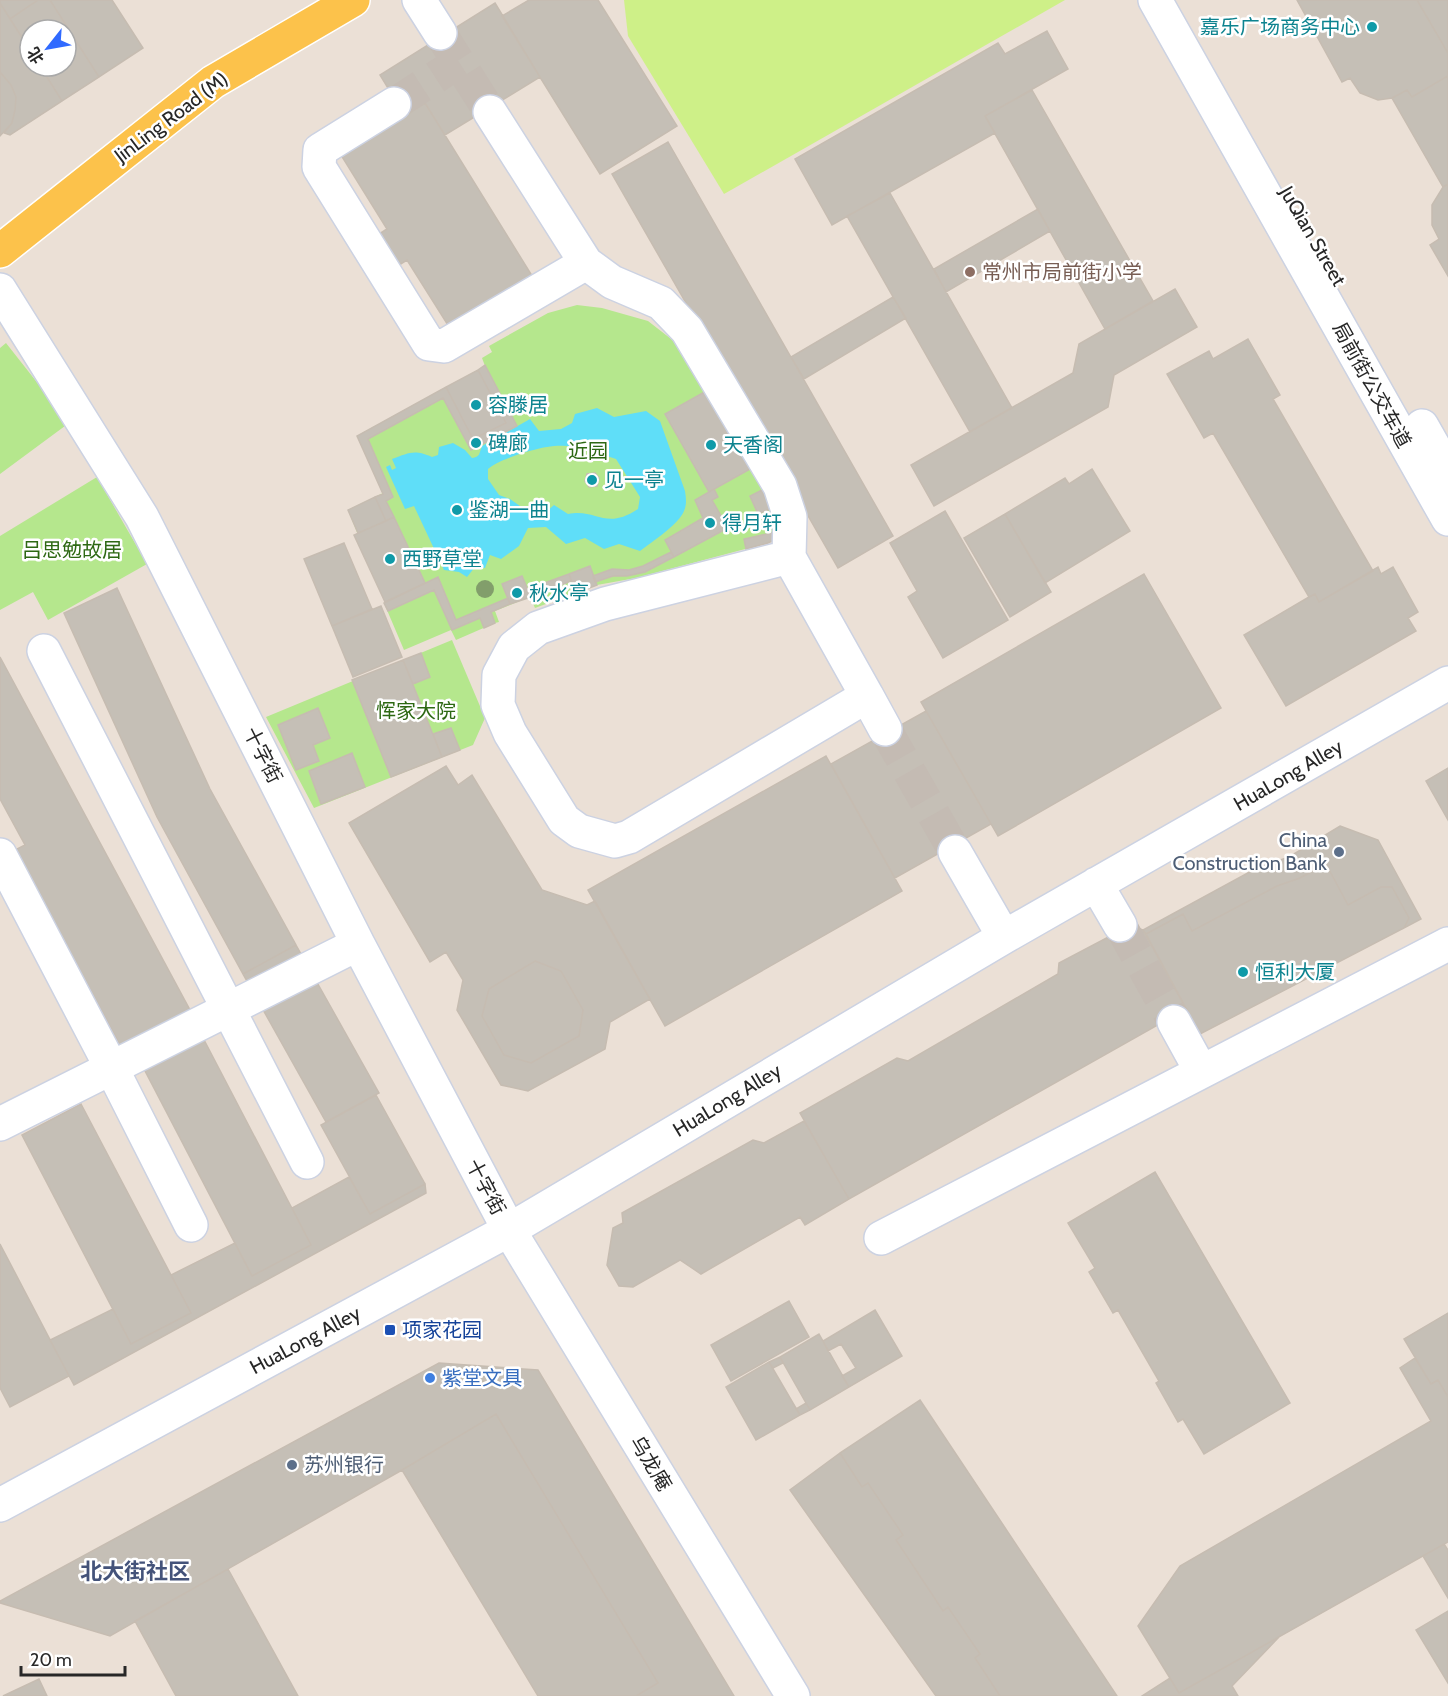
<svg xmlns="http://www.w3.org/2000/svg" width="1448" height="1696" viewBox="0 0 1448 1696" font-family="Cabin,'Noto Sans SC',sans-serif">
<rect width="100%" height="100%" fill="#ebe0d6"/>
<!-- green -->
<path fill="#b5e78d" d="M577,305l25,3 46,13 27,21 17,20 60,106 18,41 6,23 -2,8 -6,3 -132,35 -39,7 -62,23 -5,-11 -35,14 4,11 -4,1 -39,17 -5,-10 -47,20 -20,-47 1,-1 -37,-92 35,-17 -26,-57 128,-70 -3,-8 10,-6 -3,-6 59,-33z
M6,343l63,80 -69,51v-126z
M97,477l50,87 -99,56 -15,-28 -33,18v-74z
M452,640l33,78 -12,27 -159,63 -48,-91z"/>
<!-- pitch -->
<path fill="#cef088" d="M624,0h441l-341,194 -96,-158z"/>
<!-- water -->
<path fill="#5fdef8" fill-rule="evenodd" d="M597,408l17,9 32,-6 14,10 25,70c1,7 2,13 -1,20 -5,13 -32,31 -44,40l-21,-7 -15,5 -19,-11 -19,6 -20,-17 -18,1 -9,18 -18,13 -11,-4 -5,13 -10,-1 -8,10 -8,-5 -15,-2 -30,-64 -9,3 -19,-42 4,-2 2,5 4,-2 -4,-9c17,-6 22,-10 40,-2l6,-2 1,-8 14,-4 12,7 7,8c8,-1 7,-4 10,-12l48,-27 9,12 22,-2 11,-6 3,-9zM576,446l40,13 24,38 -2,12c-33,22 -41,-1 -70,5l-14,-9 -8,7 -19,-1 -17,-12 -11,-4 -11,-16v-10c9,-9 45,-20 59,-22 9,-2 20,-1 29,-1z"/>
<!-- building -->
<path fill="#c5bfb6" stroke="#c6bcb1" stroke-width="1.5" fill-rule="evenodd" d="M0,0h38l-28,19 -10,-16z
M38,0h12l49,77 -37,24 -22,-35h26v-36h-36v20l-20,-31z
M50,0h62l31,48 -44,29z
M529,0h69l79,126 -77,48 -98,-158z
M1297,0h120l31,53v23l-36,21 -5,-7 -15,8 -14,2 -18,-7 -10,-15 -8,4z
M1417,0h31v53z
M0,3l30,47v16h10l22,35 -52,34 -6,-2 8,-10 3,-13 1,-13 -5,-12 -11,-13z
M495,3l45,74 -95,58 -20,-32 -20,13 -25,-41z
M1047,31l21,38 -83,47 10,17 -163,92 -37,-66 203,-116 7,11z
M0,72l11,13 5,12 -1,13 -3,13 -12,13z
M1448,76v108l-5,3 -51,-89 15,-8 5,7z
M1032,90l121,211 -48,28 -120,-213z
M425,103l109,176 -83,51 -44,-70 -11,7 -20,-31 11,-7 -46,-74z
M668,142l225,394 -55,32 -226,-394z
M1448,184v92l-18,-31 9,-6 -7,-14v-20l11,-18z
M890,193l122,215 -42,24 -123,-216z
M1038,209l12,22 -104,61 -12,-23z
M1175,289l22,38 -83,48 -6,32 -174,99 -23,-41 162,-92 6,-29z
M893,297l13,21 -102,61 -13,-22z
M1248,339l32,56 -7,4 100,172 -54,31 -4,-8 -6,3 -96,-164 -9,5 -37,-64 42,-23 4,8z
M485,365l32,61 -46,24 -28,-52 -75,41 25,58 -7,4 8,16 -8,4 -11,-24 8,-3 -26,-58 89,-49 27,52 33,-16 -28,-53z
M478,370l28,53 -33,16 -27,-52z
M708,390l44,78 -43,24 -44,-78z
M1092,469l38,62 -85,52 -40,-69 60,-36 4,6z
M595,473l4,5 -2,8 -8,1 -4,-6 2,-7z
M714,489l4,8 -6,3 16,28 -54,29 -9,-17 38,-22 -8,-18z
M762,490l8,19 -12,5 -8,-18z
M375,497l11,24 -28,12 -10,-23z
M945,511l63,109 -65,38 -35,-61 9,-6 -27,-48z
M1005,514l46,78 -41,25 -46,-79z
M394,517l31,66 -40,19 -31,-67z
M776,532l-2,8 -6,3 -22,6 -2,-10z
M344,543l28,66 -40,17 -28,-67z
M671,552l3,5 -29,15 -18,4h-14l-18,6 -2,-6 19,-7 17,1 14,-4z
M590,566l7,19 -21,8 -7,-19z
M1378,567l3,7 12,-7 25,45 -10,6 8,13 -130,75 -42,-71 65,-38 6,-3 4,8z
M569,574l2,7 -40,16 -3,-8z
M1144,574l77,134 -223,128 -77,-134z
M522,576l9,21 -21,7 -8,-20z
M438,577l18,43 52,-22 2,6 -19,8 4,11 -11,5 -4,-10 -28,12 -18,-40 -46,21 -4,-8z
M117,588l93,201 86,156 -53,29 -86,-157 -93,-204z
M381,606l21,51 -49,20 -21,-51z
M421,653l9,24 -17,7 -10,-24z
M0,657l190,353 -69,37 -106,-197 10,-5 -25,-46z
M403,660l39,97 -51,20 -39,-97z
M318,708l12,30 -17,7 6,16 -23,9 -18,-45z
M926,711l65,113 -96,54 -64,-114z
M451,728l9,22 -18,7 -9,-23z
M352,753l13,34 -44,17 -12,-33z
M826,756l76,135 -237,135 -77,-136z
M446,766l12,19 14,-10 70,115 45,15 8,-4 55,98 -40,23 -5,27 -77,42 -27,-6 -44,-75 6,-30 -17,-28 -16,10 -81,-139zM535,961l26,10 22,39 -4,26 -48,27 -27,-8 -22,-39 7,-27z
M1448,768v52l-22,-39z
M1340,826l38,14 43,79 -17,9 5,-10 -17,-31h-11l-33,18 -22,-41 -26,14 -23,8 -85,45 -9,-17 -37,20 -3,-4 114,-62 32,-11z
M1326,864l22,41 33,-18h11l17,31 -5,10 -204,106 -54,-100 37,-20 9,17 85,-45 23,-8z
M1131,925l12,5 43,79 -337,190 -49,-86 97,-55 11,3 150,-87 1,-11z
M296,945l83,148 -53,29 -83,-148z
M535,961l26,10 22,39 -4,26 -48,27 -27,-8 -22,-39 7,-27z
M202,1036l109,209 -59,31 -109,-209z
M376,1095l49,89 -55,30 -49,-89z
M81,1104l110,209 -60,31 -109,-209z
M804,1121l45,78 -44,26 -5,-8 -99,57 -21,-14 -47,27 -14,-1 -12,-21 6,-37 10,-5 -1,-10 131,-73 11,3z
M1155,1172l135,231 -86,51 -21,-35 -5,3 -22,-39 3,-2 -41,-71 -5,3 -24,-41 6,-4 -27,-45z
M349,1177l21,37 55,-30 1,9 -352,192 -24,-45 63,-31 18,35 60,-31 -20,-38 64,-32 17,33 59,-31 -19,-37z
M0,1244l69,132 -59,31 -10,-19z
M789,1301l20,36 -78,44 -20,-36z
M875,1310l27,46 -53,31 -7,-11 14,-8 -15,-24 -13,7 -5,-10z
M1448,1313v84l-10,-17 -7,4 -27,-45z
M819,1334l30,53 -39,23 -30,-53z
M780,1357l3,6 -10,5 -4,-6z
M1415,1358l16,26 7,-4 10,17v145l-269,151 -41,-67 42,-60 251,-145 -31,-53z
M769,1362l31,53 -44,25 -30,-53z
M439,1363l99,7 196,326h-98l22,-13 -162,-269 -94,56 -292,166 -110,-33v-2z
M920,1400l197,296h-117l-25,-38 5,-4 -32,-47 -5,4 -47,-71 7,-5 -35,-52 -6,4 -22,-34z
M806,1403l4,7 -10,5 -4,-6z
M496,1414l162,269 -22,13h-98l-136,-226z
M840,1453l22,34 6,-4 35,52 -7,5 47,71 5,-4 32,47 -5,4 25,38h-64l-146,-206z
M1444,1544l4,6v48l-25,-42z
M228,1569l70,127h-122l-41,-75z
M1448,1611v72l-32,-53z
M1279,1637l-47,49 6,10h-96l28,-18 9,15z
M39,1679l8,17h-44z"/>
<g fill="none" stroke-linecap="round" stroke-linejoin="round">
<!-- minor-tunnel -->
<path stroke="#c4bbb3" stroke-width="33" stroke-dasharray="33 16" stroke-linecap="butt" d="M440,33l50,79
M394,104l65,-42
M885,729l70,123
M1120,925l54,97"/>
<defs>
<path id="minor" d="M419,0l21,33
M1155,0l293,519
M394,104l-74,46 -1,17 110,177 15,2 142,-83
M490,112l96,151 26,19 49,21 26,27 93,156 10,31 -1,40 78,139 -238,141 -14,4 -36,-10 -15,-11 -54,-87 -12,-28 1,-30 15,-28 24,-19 67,-24 184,-47
M0,290l142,227 216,427 151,286 284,466
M1422,426l26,46
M44,651l263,511
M867,696l18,33
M955,852l49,85
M0,855l111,212 80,158
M1096,884l24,41
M1174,1022l27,49
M0,1124l358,-180
M881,1238l567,-294
M0,1505l509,-275 495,-293 444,-254"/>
<path id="major" d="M0,251l213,-169 140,-82"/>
</defs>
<!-- minor casing -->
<use href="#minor" stroke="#ccd2e2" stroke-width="36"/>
<!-- major casing -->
<use href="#major" stroke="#fff" stroke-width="36"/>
<!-- minor -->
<use href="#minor" stroke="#fff" stroke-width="33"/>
<!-- major -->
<use href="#major" stroke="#fcc24b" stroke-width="33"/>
</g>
<!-- trees -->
<circle fill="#829e6b" cx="485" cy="589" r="9"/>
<!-- markers -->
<g fill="#0f9aa8" stroke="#fff" stroke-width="2">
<circle cx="1372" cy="27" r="6"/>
<circle cx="476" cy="405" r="6"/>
<circle cx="476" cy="443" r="6"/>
<circle cx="711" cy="445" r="6"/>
<circle cx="592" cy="480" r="6"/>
<circle cx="457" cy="510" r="6"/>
<circle cx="710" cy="523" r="6"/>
<circle cx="390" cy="559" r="6"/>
<circle cx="517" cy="593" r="6"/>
<circle cx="1243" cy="972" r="6"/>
</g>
<circle fill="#8d6e63" stroke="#fff" stroke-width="2" cx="970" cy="272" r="6"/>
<g fill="#5c6f8a" stroke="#fff" stroke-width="2">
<circle cx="1339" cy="852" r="6"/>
<circle cx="292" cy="1465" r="6"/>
</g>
<rect fill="#1a4fb4" stroke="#fff" stroke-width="2" x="384" y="1324" width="12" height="12" rx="3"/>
<circle fill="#3f7fe0" stroke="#fff" stroke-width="2" cx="430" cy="1378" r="6"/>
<g text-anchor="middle" stroke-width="5" stroke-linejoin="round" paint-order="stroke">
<!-- culture labels -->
<g font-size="20" fill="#0d838f" stroke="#fff" text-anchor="start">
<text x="1360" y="34" text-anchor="end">嘉乐广场商务中心</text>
<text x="488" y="412">容滕居</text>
<text x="488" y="450">碑廊</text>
<text x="723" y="452">天香阁</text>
<text x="604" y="487">见一亭</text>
<text x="469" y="517">鉴湖一曲</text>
<text x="722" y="530">得月轩</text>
<text x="402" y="566">西野草堂</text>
<text x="529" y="600">秋水亭</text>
<text x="1255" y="979">恒利大厦</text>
</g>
<!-- street labels -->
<g font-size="20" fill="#272727" stroke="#fff">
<text transform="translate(171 117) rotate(-37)" y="7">JinLing Road (M)</text>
<text transform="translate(1313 236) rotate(60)" y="7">JuQian Street</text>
<text transform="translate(1372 385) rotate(61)" y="7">局前街公交车道</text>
<text transform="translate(263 755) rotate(63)" y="7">十字街</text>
<text transform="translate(1288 775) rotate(-30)" y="7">HuaLong Alley</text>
<text transform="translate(727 1100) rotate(-31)" y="7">HuaLong Alley</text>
<text transform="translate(486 1187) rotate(62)" y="7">十字街</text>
<text transform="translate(305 1340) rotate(-28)" y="7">HuaLong Alley</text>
<text transform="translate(651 1463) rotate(59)" y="7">乌龙庵</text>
</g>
<!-- education labels -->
<g font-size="20" fill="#785e54" stroke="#fff" text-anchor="start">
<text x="982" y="279">常州市局前街小学</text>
</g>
<!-- park labels -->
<g font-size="20" fill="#2d6813" stroke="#fff">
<text x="588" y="458">近园</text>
<text x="72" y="557">吕思勉故居</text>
<text x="416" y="718">恽家大院</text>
</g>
<!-- service labels -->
<g font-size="20" fill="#4e5e75" stroke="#fff" text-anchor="end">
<text x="1327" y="847">China<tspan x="1327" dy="23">Construction Bank</tspan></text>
<text x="304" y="1472" text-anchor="start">苏州银行</text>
</g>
<!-- transit labels -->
<g font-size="20" fill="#164399" stroke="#fff" text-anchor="start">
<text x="402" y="1337">项家花园</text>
</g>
<!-- shop labels -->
<g font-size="20" fill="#366cbe" stroke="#fff" text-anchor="start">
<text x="442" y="1385">紫堂文具</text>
</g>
<!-- quarter labels -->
<g font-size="22" font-weight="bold" fill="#44537a" stroke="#fff">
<text x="135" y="1579">北大街社区</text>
</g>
</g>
<!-- north arrow -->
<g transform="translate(48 48) rotate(239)"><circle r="28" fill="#ffffff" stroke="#a9a9a9" stroke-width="1.5"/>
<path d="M0-4.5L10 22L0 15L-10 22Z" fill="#306aff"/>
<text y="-9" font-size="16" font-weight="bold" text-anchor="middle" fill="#272727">北</text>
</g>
<!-- scale -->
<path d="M21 1666v9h104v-9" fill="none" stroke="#272727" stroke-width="3"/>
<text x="30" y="1666" font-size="18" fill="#272727" stroke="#ffffff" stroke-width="4.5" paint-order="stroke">20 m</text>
</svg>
